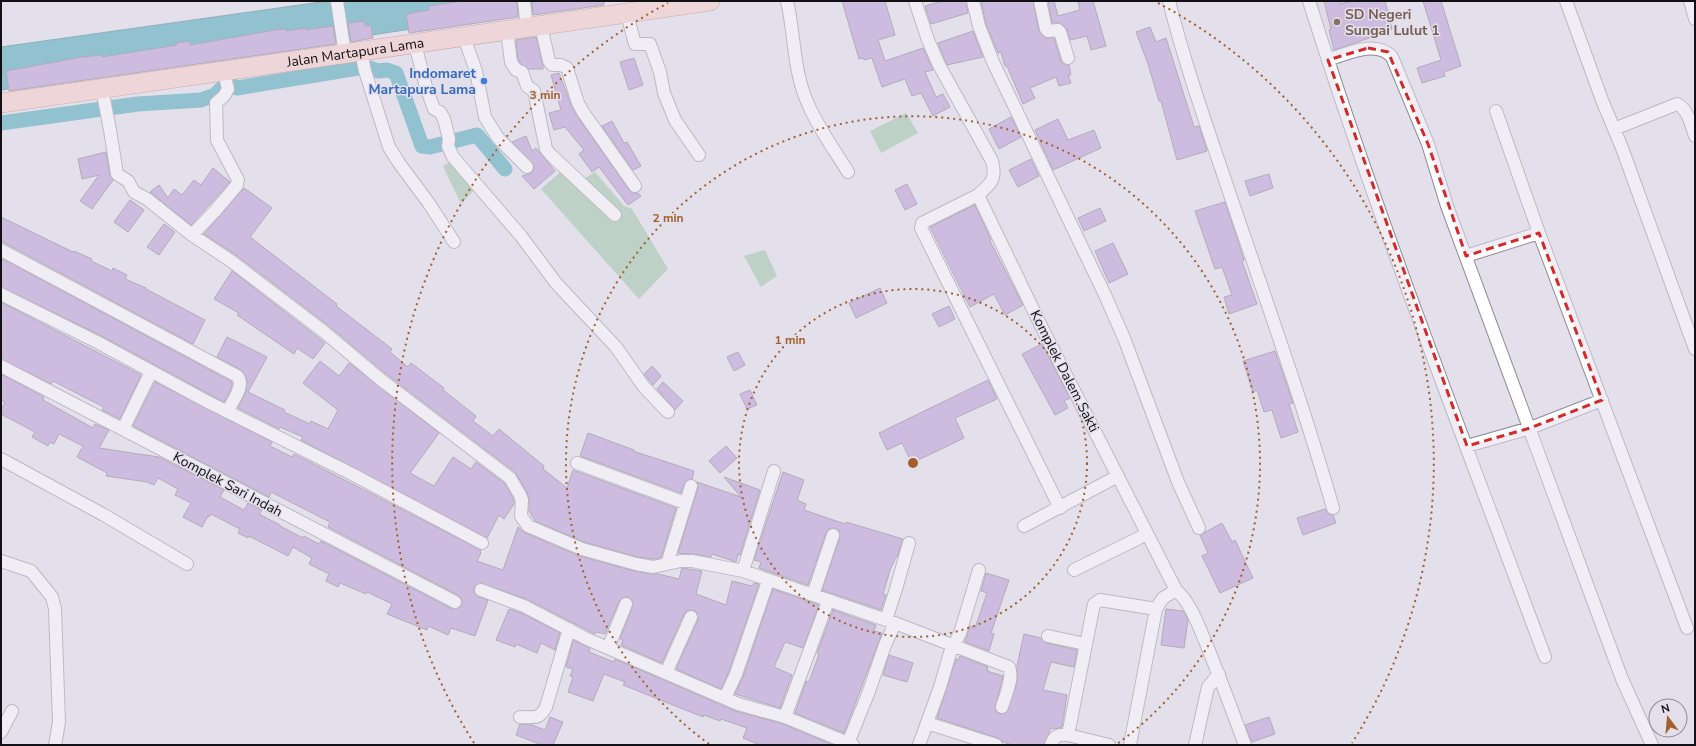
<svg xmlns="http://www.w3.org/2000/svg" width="1696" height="746" viewBox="0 0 1696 746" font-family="'Nunito Sans',sans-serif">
<rect width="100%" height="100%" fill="#e3dfeb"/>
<!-- education -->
<path fill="#e6d0de" d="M1316,1h70l2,10 -62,18z"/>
<!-- green -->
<path fill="#8ec299" d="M906,113l12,20 -37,20 -11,-22z
M454,160l21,29 -14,15 -18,-38z
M566,167l16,13 13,-8 29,34 8,3 36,60 -29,30 -98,-110z
M765,250l12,26 -16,11 -17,-31z"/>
<!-- water -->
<path fill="#309fae" stroke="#277480" d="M328,1h272l-599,89v-43z"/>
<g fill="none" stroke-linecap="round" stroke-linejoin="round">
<!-- canal -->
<path stroke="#309fae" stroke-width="15" d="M1,123l137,-19 63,-4 14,-5 8,-8 9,-2 5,3 121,-20h12l8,3 9,-1 9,3 26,73 8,1 47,-12 28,34"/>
</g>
<!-- building -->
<path fill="#b492d3" stroke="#746f7a" d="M462,1h55l1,16 -109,16 -3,-19 23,-4v-4z
M532,1h72v4l-71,10z
M842,1h43l10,34 -17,5 7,21 38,-13 10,22 -8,2 11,25 7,-3 7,13 -17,9 -12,-23 -9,3 -7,-17 -23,8 -10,-29 -8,2 -1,-2 -4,1z
M942,1h24l2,12 -37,11 -6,-18z
M981,1h52l6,30 6,7h9l7,23 2,3 6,1 2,10h-3l3,8 -12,3 -3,-9 -26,11 5,10 -12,6 -16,-38h-2l-4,-14 -3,1 -12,-29z
M1048,1h6l4,15 22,-6 -2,-9h15l13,45 -15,4 -4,-14 -17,4 -3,-11 -4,-4 -3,-2h-8z
M1324,1h17v3l12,-3h32l7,28 -14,4v2l-44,15 -5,-20 2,-1z
M1423,1h18l20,65 -17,6 1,4 -23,7 -5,-15 24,-8z
M365,21v5l6,-1 2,13 -22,4 -3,-19z
M333,26l3,18 -327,47 -3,-20 76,-14 20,-2v2l75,-12 -1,-2 13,-2 1,4 85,-15 11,-1v2l20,-3v2z
M1150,27l6,15 10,-4 28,89 5,-1 8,25 -30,9 -16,-59h-2l-11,-37 -12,-32z
M973,31l10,26 -36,8 -9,-22z
M536,37l7,28v4h-14l-8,-5 -3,-5 -2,-19z
M634,58l9,27 -14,5 -9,-28z
M559,73l12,32 6,11 52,74 3,3h6l3,3 -13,9 -29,-38 -7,5 -13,-18 5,-4 -19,-23 -11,3 -5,-17 12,-3 -10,-35z
M1011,117l10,20 -22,12 -10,-20z
M1058,119l10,21 26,-10 7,18 -48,22 -18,-40z
M612,121l12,22 3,-1 14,24 -8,4 -31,-44z
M526,136l6,15 4,-3 19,23 -21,18 -12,-13 10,-3 2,-4v-4l-22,-23z
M106,152l4,23 3,5 -21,29 -12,-8 19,-26 -17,4 -4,-20z
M1031,159l8,17 -21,11 -9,-17z
M213,168l17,14 -39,43 -41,-33 9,-7 9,13 6,-9 8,6 12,-15 7,5z
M1269,174l4,14 -23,8 -5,-15z
M907,184l10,20 -12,6 -10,-20z
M244,188l28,20 -22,29 87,67 -1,2 56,43 -2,3 18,15 3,-4 33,25 -1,2 33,26 -3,5 20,15 6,-7 45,37 -1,3 24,19 6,-18 103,38 -15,50 -8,1 -15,-2 -54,-15 -49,-21 -6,-10v-11l-2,-8 -12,-20 -130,-99 -57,-48 -92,-70 -32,-21z
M130,200l14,10 -16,22 -14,-10z
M1225,202l19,58 -2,1 15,43 -28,10 -5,-17 8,-2 -10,-28 -7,2 -20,-58z
M975,205l16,35 -1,1 33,64 -18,10 -11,-21 -24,13 -40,-80z
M1100,208l6,13 -22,10 -6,-13z
M1,217l72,35 1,-1 18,8 -1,2 21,10 1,-3 14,7 -2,4 21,9v1l59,31 -12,24 -192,-103z
M164,224l11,8 -16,23 -12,-8z
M1113,243l15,31 -19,9 -14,-32z
M3,259l229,123v5l-8,15 -124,-67 -99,-48v-25z
M232,271l93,72 -12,16 -16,-11 -3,6 -57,-39 2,-2 -25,-14z
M880,288l7,15 -31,15 -7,-15z
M1,302l140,73 -21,44 -18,-9 2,-3 -18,-9 -33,-17 -2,3 -50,-25z
M949,306l6,13 -16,8 -7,-13z
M227,337l40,20 -19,35 37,18 -1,2 26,12 1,-3 17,8 10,-19 -35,-27 17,-22 19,15 10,-13 90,70 -29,40 24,13 19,-29 18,12 5,-7 28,21 9,15 1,6 -10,15 -5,-4 -12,23 -186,-98 2,-3 -23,-10 -1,2 -41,-21 8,-17 1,-12 -6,-9 -24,-13z
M1042,344l28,54 -6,3 4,7 -13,7 -33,-61z
M1275,351l18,52 -4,1 9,28 -17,6 -9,-28 -8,2 -7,-22 -4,2 -10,-31z
M738,352l7,13 -11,6 -7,-14z
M652,366l9,10 -8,9 -9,-11z
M1,374l43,23 -1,3 50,28 2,-4 14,6 -10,18 60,9 65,33 -4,7 24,13 4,-7 14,7 -3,4 21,11v1l23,12 1,-2 15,8 2,-3 131,68 7,-1 3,-3 -1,-7 -3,-3 -130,-68 2,-5 -59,-30 -2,5 -136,-71 22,-44 117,60 -2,4 22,11 2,-3 187,96 -1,2 1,1 -4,8 26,9 15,-43 7,6 54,23 55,15 18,3h6l21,5 3,-11 20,3 -6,23 30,11 6,-24 20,5 2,-3 5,1 -30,87 -8,18 -45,-20 22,-49 -1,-7 -3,-3 -7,1 -3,3 -22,49 -41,-18 2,-5 -3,-1 13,-33 -1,-6 -4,-3h-3l-6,4 -14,33 -9,-2 -1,2 -68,-35 -47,-16 -6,4v5l4,5 10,3 -13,36 -24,-8 -3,7 -20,-9 -1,4 -40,-16 5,-10 -25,-12 -1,2 -26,-11 -2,4 -12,-6 3,-7 -20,-10 3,-6 -19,-11 -5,9 -39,-20 -1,2 -10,-5 2,-4 -29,-15 -2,3 -1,-1 -6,11 -19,-10 8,-14 -16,-8 3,-6 -20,-11 -4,7 -7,-3 -41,-6 1,-3 -30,-16 6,-11 -24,-12 -5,10 -4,-2 -2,4 -16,-9 3,-5 -34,-18v-4l4,-8 -4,-2z
M988,380l9,19 -42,19 9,20 -52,25 -10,-20 -15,7 -8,-17z
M663,382l20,19 -8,9 -18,-21z
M750,390l7,15 -10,4 -7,-15z
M588,433l46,17 -1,1 61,20 -2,8 -6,2 -5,12 -101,-37z
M726,446l11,12 -17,15 -11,-12z
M783,472l21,8 -7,20 9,4 -2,6 41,14 1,-2 57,17 -6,18h-1l-6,13 -7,24 3,1 -5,15 -59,-20 18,-53 -1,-7 -4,-2 -7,1 -2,4 -18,52 -49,-17 2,-6 -7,-2z
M724,477l36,13 -20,65 -2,-1 -2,8 -24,-8 -1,3 -18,-3 -15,-1 20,-65 -1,-6 44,15z
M1325,509l3,5 5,1 3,8 -33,12 -6,-17z
M1222,523l10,19 3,-2 18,38 -33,15 -18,-37 6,-3 -8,-18z
M986,573l23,7 -18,53 3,1 -5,17 -24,-9 5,-16 5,2 12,-35 -6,-2z
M773,589l46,16 -16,43 -18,-6 -11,25 18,8 -12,33 -45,-14 8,-17z
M509,609l12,4 39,20 -5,17 -14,-7 -4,10 -21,-9 -1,3 -19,-7z
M1166,609l17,2 5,9 -4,28 -23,-3z
M833,610l43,15 -2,6 8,2 -38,100 -49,-20 11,-32 3,1 10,-28 -2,-1z
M1024,634l17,4 5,5 31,7 -3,17 -23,-5 -8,28 24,5 -5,32 -7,2 -4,-1 -7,17h-31l-10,-3 -5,-4 -61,-20 19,-59 2,1 2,-4 28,11 -1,4 16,5 -8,32 1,4 4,2 7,-2 10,-29v-17z
M573,640l17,8 -1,4 25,10 1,-3 120,52 48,13 50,21h-73l-17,-7 4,-10 -26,-9 -1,2 -16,-6 -1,2 -80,-32 2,-3 -21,-8 -11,27 -25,-9 5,-15 -3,-1 3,-7 -7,-2z
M889,655l24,8 -6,19 -24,-7z
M550,717l13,5 -10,23h-11l-26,-10 4,-11 12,1 13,5z
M1269,717l6,17 -23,8 -7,-17z"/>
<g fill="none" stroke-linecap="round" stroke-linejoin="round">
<defs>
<path id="minor" d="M337,1l8,53
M524,1l3,27
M787,1c8,34 6,72 22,105 10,23 26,45 39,66
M915,1l13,39 11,25 53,96c5,18 -1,23 -14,34l65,135 133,260c14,12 22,34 29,51 14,34 27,69 40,104
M973,1l6,25 14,36 112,233 19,43 54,144 21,46
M1040,1l6,28 2,2 10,-1 2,2 8,26
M1169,1c15,60 36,120 56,179 37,109 76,217 108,328
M1309,1c70,222 155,438 236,656
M1566,1l36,99 20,48 73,201
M1690,1l5,18
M627,14l8,30h15l10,28 4,21 11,27 24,35
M541,26l8,35 3,4h9l6,3 11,35 5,9 52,74
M507,31l4,31 5,8 6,2 5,14 7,5 12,58 5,6 64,60
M464,37l12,34 9,46 13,21 29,29
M415,44l11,43 8,22 6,3 4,7 5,20 -1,7 5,11 68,79 35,47 60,64 28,40 24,25
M361,52l4,19 24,76 10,16 29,39 26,40
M1328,60c18,-6 49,-21 64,-3l36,87 19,62 175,473 30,66
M102,89l8,41 7,44 11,7 6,11 13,7 45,36 39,26 92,70 57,48 130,99 10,17 2,5 -1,16 7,10 54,23 54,15 17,3 28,-6h11l51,10 152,52 114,44c5,11 -4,29 -7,40
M1496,111l43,122 148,395
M1614,129l63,-25c11,5 14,21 18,32
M978,195l-56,28 -1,5 139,280
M192,235l23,-24 22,-26 1,-5 -21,-40 -1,-37 8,-7 4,-7 -4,-17
M1,250l236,126c9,9 -5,26 -10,36
M1466,256l73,-23
M1,294l96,48 109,59 144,72 132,70
M1,366l454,236
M123,429l28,-57
M1467,446l63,-18 72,-28
M1,459l103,56 83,49
M577,463l108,40
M1024,526l94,-50
M1,561l30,10 21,26 3,12 4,113 -4,23
M667,564l24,-78
M1074,570l73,-36
M743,571l31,-100
M481,590l43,16 63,33 151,65 47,13 68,28
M813,595l20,-60
M886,620l10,-31 13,-46
M1048,636l37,8
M608,648l18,-44
M666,673l25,-56
M725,698l11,-24 32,-93
M520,717c14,0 19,3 26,-10l23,-78
M785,717l43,-116
M927,723l69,22
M1,732l11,-21
M1068,735l41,10
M848,743l20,-49 17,-49 10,-22
M919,745l21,-58 10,-34 10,-20 19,-63
M1051,745c3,-9 7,-11 17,-10l26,-131 6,-4 56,9
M1130,745l26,-136 7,-11 13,-8
M1195,745l13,-58 11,-13"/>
<g id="primary">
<path id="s1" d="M1,103l709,-102"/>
</g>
</defs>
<!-- minor casing -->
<use href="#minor" stroke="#8e8b97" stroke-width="14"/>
<!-- primary casing -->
<use href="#primary" stroke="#a77166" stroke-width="20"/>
<!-- minor -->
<use href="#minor" stroke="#fff" stroke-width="12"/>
<!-- primary -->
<use href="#primary" stroke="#fbc9be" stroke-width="19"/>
</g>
<!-- marked area -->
<path d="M0 0H1696V746H0ZM1368,48l20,4 40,92 38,112 73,-23 63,167 -72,28 -63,18 -139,-386z" fill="#e3dfeb" fill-opacity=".55" fill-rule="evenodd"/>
<path fill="none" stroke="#d62828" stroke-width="3" stroke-dasharray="8 5" stroke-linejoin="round" d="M1368,48l20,4 40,92 38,112 73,-23 63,167 -72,28 -63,18 -139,-386z"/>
<!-- distance rings -->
<g fill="none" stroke="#a2602d" stroke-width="2" stroke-dasharray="2 4">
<circle cx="913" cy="463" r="174"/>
<path d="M709 744A347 347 0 1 1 1117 744"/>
<path d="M474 743A521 521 0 0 1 668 3M1158 3A521 521 0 0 1 1352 743"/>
</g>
<!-- markers -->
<circle fill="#8d6e63" stroke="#e3dfeb" stroke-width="1.5" cx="1337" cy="22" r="4"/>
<circle fill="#3f7fe0" stroke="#e3dfeb" stroke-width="1.5" cx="484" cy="81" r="4"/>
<g text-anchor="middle" stroke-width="3" stroke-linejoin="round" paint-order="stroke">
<!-- education labels -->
<g font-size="14" font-weight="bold" fill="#785e54" stroke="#e3dfeb" text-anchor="start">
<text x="1345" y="19">SD Negeri<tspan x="1345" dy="16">Sungai Lulut 1</tspan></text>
</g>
<!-- street labels -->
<g font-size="14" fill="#111014" stroke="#e3dfeb">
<text dy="5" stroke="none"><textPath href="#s1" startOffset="358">Jalan Martapura Lama</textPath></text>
<text transform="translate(1065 371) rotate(63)" y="5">Komplek Dalem Sakti</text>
<text transform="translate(228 484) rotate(28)" y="5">Komplek Sari Indah</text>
</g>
<!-- shop labels -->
<g font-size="14" font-weight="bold" fill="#366cbe" stroke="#e3dfeb" text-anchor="end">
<text x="476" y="78">Indomaret<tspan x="476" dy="16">Martapura Lama</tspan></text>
</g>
</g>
<circle cx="913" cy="463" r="6" fill="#a2602d" stroke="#e3dfeb" stroke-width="2"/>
<g font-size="12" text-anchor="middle" font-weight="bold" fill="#a2602d" stroke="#e3dfeb" stroke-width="3" stroke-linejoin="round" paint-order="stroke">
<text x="545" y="99">3 min</text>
<text x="668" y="222">2 min</text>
<text x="790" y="344">1 min</text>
</g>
<!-- border -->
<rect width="1696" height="746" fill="none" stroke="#111014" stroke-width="4"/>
<!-- north arrow -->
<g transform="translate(1668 718) rotate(344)"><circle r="19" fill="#e3dfeb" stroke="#8f8c95"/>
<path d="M0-3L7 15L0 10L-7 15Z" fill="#a2602d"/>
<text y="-6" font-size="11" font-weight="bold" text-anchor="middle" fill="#111014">N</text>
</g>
</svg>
